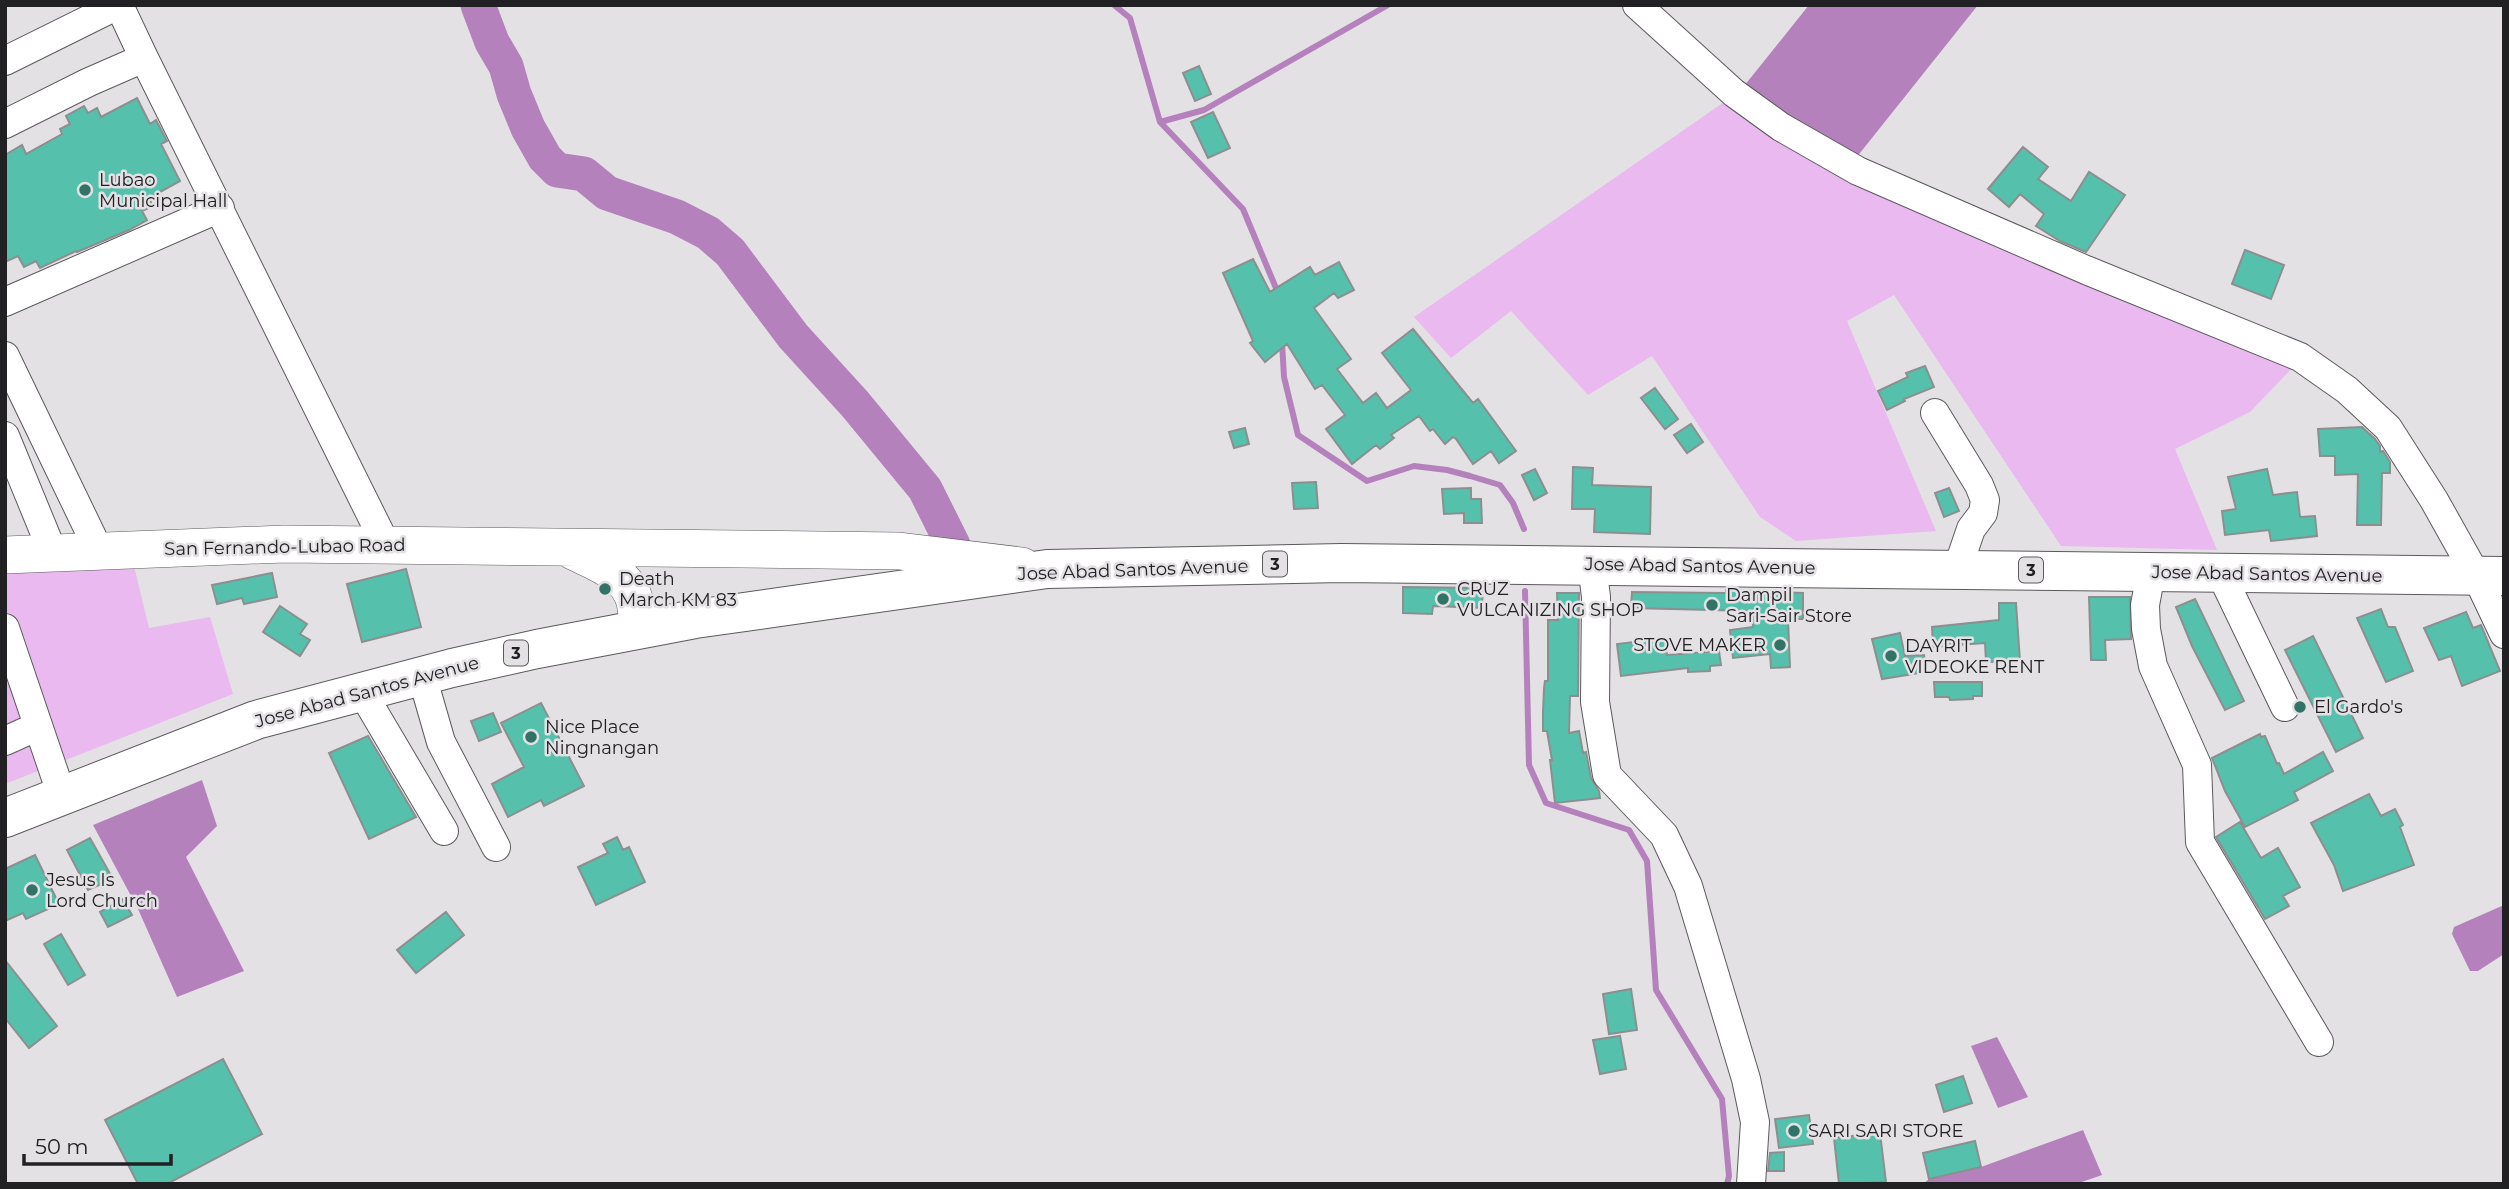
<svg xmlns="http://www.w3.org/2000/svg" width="2509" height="1189" viewBox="0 0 2509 1189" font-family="Montserrat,sans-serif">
<rect width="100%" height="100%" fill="#e4e1e5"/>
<!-- green -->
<path fill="#e9b9f0" d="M1727,100l570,263 -47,49 -75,37 42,101 -156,-4 -167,-251 -47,26 89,210 -140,10 -36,-24 -108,-161 -64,39 -77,-84 -60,47 -37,-41z
M134,566l15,62 61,-11 23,77 -228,90v-214z"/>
<!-- water -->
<path fill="#b581bd" d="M1809,5h169l-122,153 -116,-67z
M202,780l15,46 -31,31 58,114 -67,26 -39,-88 -45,-84z
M2504,905v49l-26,17h-8l-18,-37 2,-7z
M1997,1037l31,60 -30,11 -27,-62z
M2083,1130l19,45 -26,9h-153l6,-5 52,-12z"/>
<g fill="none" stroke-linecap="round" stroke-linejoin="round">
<!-- stream -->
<path stroke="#b581bd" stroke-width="6" d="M1114,5l16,13 30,104 83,87 35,84
M1160,122l44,-12 184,-105
M1282,342l2,35 14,58 69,46 47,-15 33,4 23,6 30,9 13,18 11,26
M1525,591l4,174 17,38 83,27 18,31 9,129 66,109 7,77 -2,8"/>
<!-- river -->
<path stroke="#b581bd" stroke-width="35" d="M478,5l14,37 14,24 8,28 14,34 17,30 12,12 27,4 23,19 70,24 31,16 22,19 63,84 62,68 70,85 28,56"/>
</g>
<!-- building -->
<path fill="#55c1ac" stroke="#8b908f" stroke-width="2" d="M1199,66l12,28 -16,7 -12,-28z
M137,98l13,26 6,-4 11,21 -6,3 19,37 -31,17 4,8 -11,5 5,9 -18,10 -52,22 -1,-1 -36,17 -4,-7 -12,6 -6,-11 -13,6v-107l17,-10 4,9 36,-20 -2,-5 10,-5 -4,-8 18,-10 4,7 9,-5 4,9z
M1213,112l17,36 -22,10 -17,-36z
M2023,147l25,20 -10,12 33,22 18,-29 36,23 -39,57 -26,-11 -24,-15 8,-12 -24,-20 -11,13 -21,-18z
M2245,250l39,15 -13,34 -39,-15z
M1253,259l17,33 40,-25 5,8 24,-13 15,28 -16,8 -4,-5 -20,15 37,51 -14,10 26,34 13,-10 11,15 24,-18 -29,-37 31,-24 60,74 5,-4 38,52 -17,12 -8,-12 -18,13 -17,-25 -3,-2 -8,7 -12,-15 -3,2 -11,-15 -28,19 3,3 -14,11 -4,-4 -24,19 -26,-35 19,-14 -23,-30 -7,4 -28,-45 -22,18 -15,-19 3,-2 -30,-68z
M1925,366l9,21 -30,12 1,2 -18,9 -9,-19 30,-14 -2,-4z
M1655,388l23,31 -13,10 -24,-31z
M1691,424l12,18 -16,11 -13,-18z
M2362,427l13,12 5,7v6l3,-1 7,11v11h-8l-1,52h-24l1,-51 -23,1v-19h-15l-2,-27z
M1245,428l4,16 -15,4 -5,-16z
M1573,467l20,1 -1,17 59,2 -1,47 -56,-2 1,-23h-23z
M1535,469l12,24 -13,7 -12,-25z
M2267,469l6,26 24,-3 3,25 15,-1 2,20 -46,5 -2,-11 -44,5 -3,-24 14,-2 -8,-32z
M1316,482l2,26 -24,1 -2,-26z
M1471,488v11h10l1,24h-18v-10l-20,1 -2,-25z
M1949,488l10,23 -15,6 -9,-24z
M406,569l15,58 -59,15 -15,-58z
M272,573l5,24 -33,7 -2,-6 -25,6 -5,-19z
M1403,587l80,1 -1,20 -49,-2 -1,8 -29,-1z
M1726,590l77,3v26h-15l2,48 -19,1 -1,-14 -37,4 -3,-28 23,-3 -1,-16 -121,-3 1,-16 94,1z
M1557,593h22l-1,103h-8l-1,37 10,-2 4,22 3,-1 5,26 8,13 1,7 -45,5 -5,-43h2l-5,-29h-4v-19l1,-24 1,-7h3v-61h10z
M2089,597h41l1,42 -26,1 1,20h-15z
M2195,599l49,102 -19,9 -33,-64 -16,-39z
M1999,603h17l4,58 -34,1 -1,-19 -52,4 -1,-20 67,-7z
M280,606l27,18 -7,10 10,6 -10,16 -37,-24z
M2381,609l7,18h7l18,44 -27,11 -29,-64z
M2466,612l7,16 8,-3 19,46 -38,15 -11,-30 -12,4 -15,-32z
M1900,633l5,23 19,-1 2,17 -44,7 -10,-40z
M2313,636l50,102 -27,14 -51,-102z
M1665,638l2,17 52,-4 2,14 -11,1v5l-22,1v-4l-67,8 -4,-32z
M1934,682h48v14h-9v3l-23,1 -1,-3h-14z
M541,703l43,83 -40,20 -3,-6 -33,17 -16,-33 32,-17 -23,-44z
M493,713l8,19 -22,9 -8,-20z
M2260,734l1,3 4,-1 12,28 2,-1 5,11 39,-22 10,19 -39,21 4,8 -53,27 -20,-36 -13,-33z
M368,736l48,81 -47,22 -40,-86z
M2369,794l12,22 14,-7 8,16 -3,2 14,38 -71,26 -9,-26 -23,-42z
M2240,822l21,36 17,-10 22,39 -17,9 6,10 -24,13 -49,-82z
M617,837l6,13 6,-3 16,35 -49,23 -18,-38 30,-14 -5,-9z
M90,838l23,41 -25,11 -21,-40z
M35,855l24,49 -33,15 -3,-6 -18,8v-52z
M123,899l9,16 -24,12 -8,-15z
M446,912l18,23 -48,38 -19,-23z
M61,934l24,41 -17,10 -24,-41z
M5,960l52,66 -28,22 -24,-30z
M1631,989l6,41 -28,4 -6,-40z
M1620,1036l6,33 -26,5 -7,-34z
M223,1059l39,75 -95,50h-29l-33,-64z
M1963,1076l9,27 -28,9 -8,-27z
M1809,1115l4,29 -34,4 -4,-29z
M1880,1133l6,49 -47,2 -5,-46z
M1975,1141l6,26 -52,12 -6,-26z
M1784,1152v19h-16l2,-18z"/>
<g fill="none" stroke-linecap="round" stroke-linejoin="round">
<defs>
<path id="minor" d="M119,5l25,53
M1637,5l97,88 47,34 77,44 228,99 214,87 47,33 41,38 46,72 42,75 28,59
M5,61l113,-56
M5,124l84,-42 55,-24 242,487
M5,302l215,-94
M5,356l94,195
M1935,413l44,72 6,15 -2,13 -12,16 -14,41
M5,436l48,117
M1592,565l4,32 -1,105 12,73 57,60 24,51 58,193 9,43 -4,62
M2151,573l-6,32 1,24 7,37 44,99 3,77 119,200
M2221,574l64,133
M5,628l57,168
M422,676l19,66 55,105
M362,692l82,139
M5,741l33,-15"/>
<path id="major" d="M573,551c24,12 55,22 62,51 2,8 2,19 2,28
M5,555l279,-11 537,6 78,1 123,15"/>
<path id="highway" d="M5,818l251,-98 196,-52 85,-19 158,-30 352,-50 294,-6 1163,13"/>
</defs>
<!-- minor casing -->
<use href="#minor" stroke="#5c595d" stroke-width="30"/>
<!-- major casing -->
<use href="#major" stroke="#5c595d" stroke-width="38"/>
<!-- highway casing -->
<use href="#highway" stroke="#5c595d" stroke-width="40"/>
<!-- minor -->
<use href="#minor" stroke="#fff" stroke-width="28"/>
<!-- major -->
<use href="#major" stroke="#fff" stroke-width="37"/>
<!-- highway -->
<use href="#highway" stroke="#fff" stroke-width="38"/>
</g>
<!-- markers -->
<g fill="#317467" stroke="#e4e1e5" stroke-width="2.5">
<circle cx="85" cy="190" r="7"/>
<circle cx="605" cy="589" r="7"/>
<circle cx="1443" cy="599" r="7"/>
<circle cx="1712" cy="605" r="7"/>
<circle cx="1780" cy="645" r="7"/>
<circle cx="1891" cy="656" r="7"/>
<circle cx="2300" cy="707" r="7"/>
<circle cx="531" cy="737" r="7"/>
<circle cx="32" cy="890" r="7"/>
<circle cx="1794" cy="1131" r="7"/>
</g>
<g text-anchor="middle" stroke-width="5" stroke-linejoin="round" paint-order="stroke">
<!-- shield labels -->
<g fill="#e4e1e5" stroke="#5c5a5c" stroke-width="2">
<rect x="1263" y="551.5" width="24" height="25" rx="5"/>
<rect x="2019" y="557.5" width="24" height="25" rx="5"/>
<rect x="504" y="640.5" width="24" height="25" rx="5"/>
</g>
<g font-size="16" font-weight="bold" fill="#212022">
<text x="1275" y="570">3</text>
<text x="2031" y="576">3</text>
<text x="516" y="659">3</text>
</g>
<!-- poi labels -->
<g font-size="18" fill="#212022" stroke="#e4e1e5" text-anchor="start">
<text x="99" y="186">Lubao<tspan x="99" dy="21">Municipal Hall</tspan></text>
<text x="619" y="585">Death<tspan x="619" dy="21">March KM 83</tspan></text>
<text x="1457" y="595">CRUZ<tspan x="1457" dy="21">VULCANIZING SHOP</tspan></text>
<text x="1726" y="601">Dampil<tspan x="1726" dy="21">Sari-Sair Store</tspan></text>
<text x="1766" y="651" text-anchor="end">STOVE MAKER</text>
<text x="1905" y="652">DAYRIT<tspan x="1905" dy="21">VIDEOKE RENT</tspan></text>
<text x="2314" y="713">El Gardo's</text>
<text x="545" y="733">Nice Place<tspan x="545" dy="21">Ningnangan</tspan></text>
<text x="46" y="886">Jesus Is<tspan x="46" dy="21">Lord Church</tspan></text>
<text x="1808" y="1137">SARI SARI STORE</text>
</g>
<!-- street labels -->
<g font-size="18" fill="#212022" stroke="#e4e1e5">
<text transform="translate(285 547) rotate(-1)" y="6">San Fernando-Lubao Road</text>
<text transform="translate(1700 566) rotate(1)" y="6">Jose Abad Santos Avenue</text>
<text transform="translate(1133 570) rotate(-2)" y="6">Jose Abad Santos Avenue</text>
<text transform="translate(2267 574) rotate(1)" y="6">Jose Abad Santos Avenue</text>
<text transform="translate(367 692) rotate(-15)" y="6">Jose Abad Santos Avenue</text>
</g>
</g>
<!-- border -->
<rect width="2509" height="1189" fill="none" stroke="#212022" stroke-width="14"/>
<!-- scale -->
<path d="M24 1154v10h147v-10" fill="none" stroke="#212022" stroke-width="3.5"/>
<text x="35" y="1154" font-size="21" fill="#212022" stroke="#e4e1e5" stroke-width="5" paint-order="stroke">50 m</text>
</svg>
